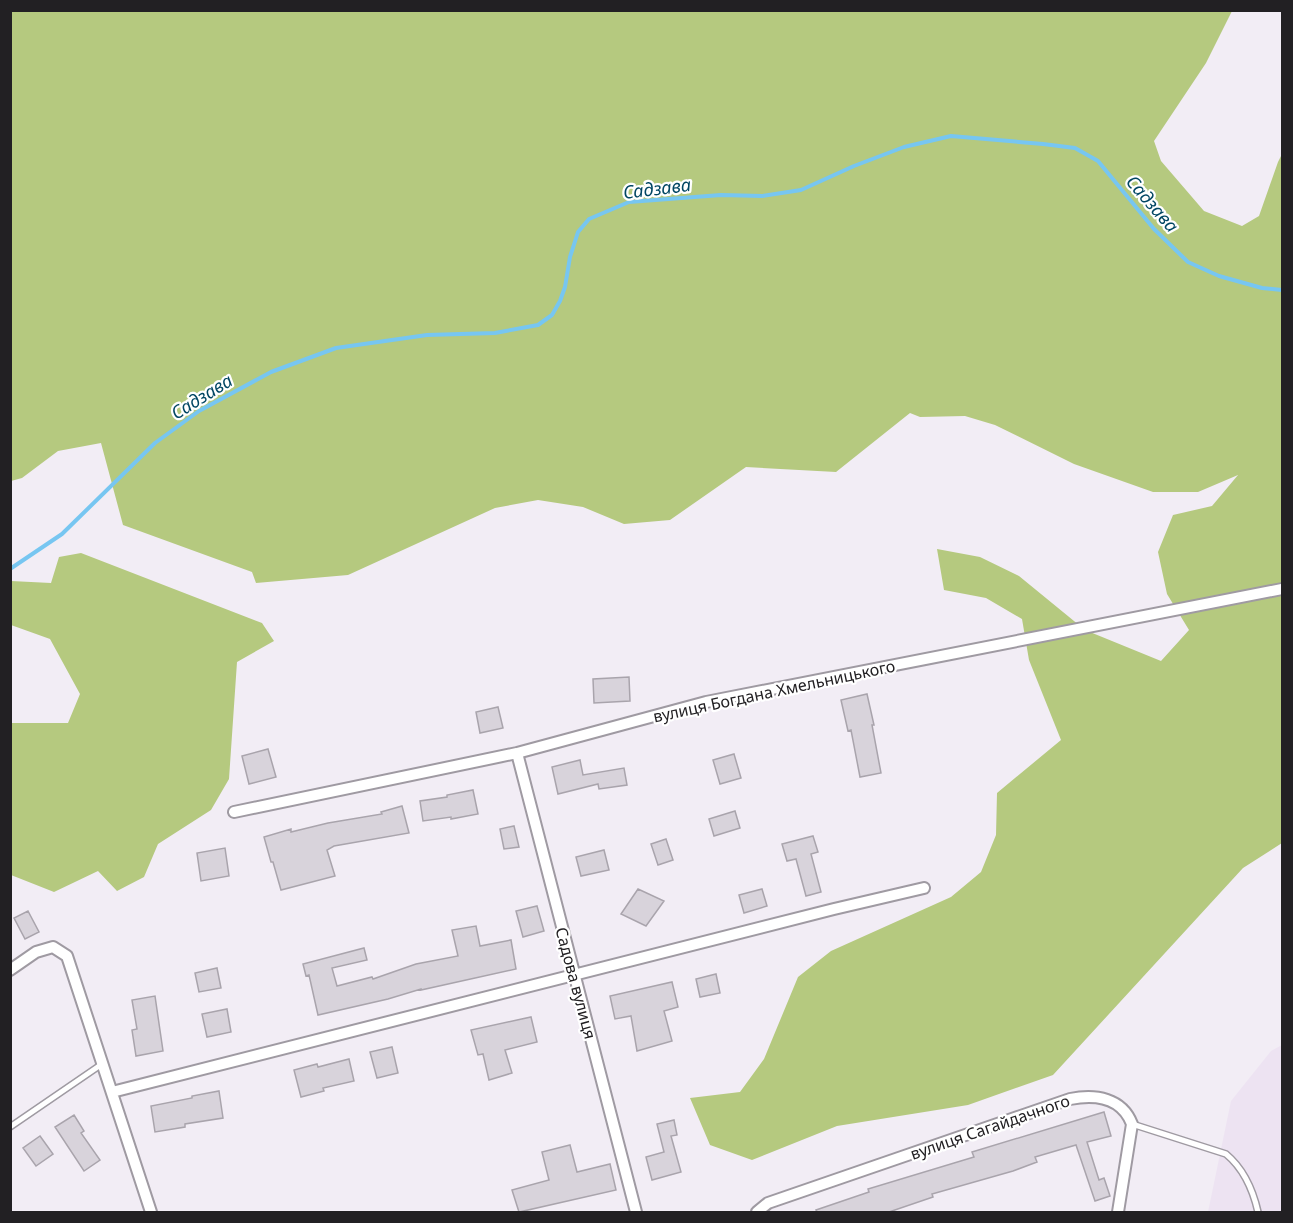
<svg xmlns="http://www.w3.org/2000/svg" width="1293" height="1223" viewBox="0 0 1293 1223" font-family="'Noto Sans',sans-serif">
<rect width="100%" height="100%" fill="#f2edf5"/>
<!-- built -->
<path fill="#ede3f2" d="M1282,1045v167h-74l23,-111 40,-50z"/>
<!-- forest -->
<path fill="#b5c97f" d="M11,11h1221l-26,52 -52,78 7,20 43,50 38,15 17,-10 19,-54 4,-8v689l-39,25 -190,207 -85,30 -131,21 -85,34 -42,-15 -20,-47 50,-6 24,-33 34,-82 33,-26 120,-54 30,-25 15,-37 1,-42 64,-53 -32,-80 -7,-41 -36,-21 -42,-8 -7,-41 43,8 39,19 66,54 76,31 28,-31 -22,-36 -9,-42 15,-37 39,-9 26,-31 -40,17h-45l-79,-28 -79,-39 -30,-9 -45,1 -10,-4 -74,59 -90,-5 -76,53 -46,4 -41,-17 -45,-7 -43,8 -147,67 -92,8 -4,-11 -129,-47 -22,-82 -43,8 -36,27 -11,3z
M81,553l181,70 12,18 -37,21 -8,117 -18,31 -53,34 -14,33 -27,14 -19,-20 -44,21 -43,-17v-152h57l12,-29 -30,-55 -39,-14v-44l40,2 8,-26z"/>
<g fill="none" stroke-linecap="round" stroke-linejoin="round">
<!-- stream -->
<path stroke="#77c6f1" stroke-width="4" d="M10,569l52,-35 93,-91 44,-32 72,-39 65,-24 91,-13 68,-2 43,-8 14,-10 8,-14 5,-14 5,-30 8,-25 11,-13 40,-17 92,-7 41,1 39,-6 53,-24 50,-19 47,-11 92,8 32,4 23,13 56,68 34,33 31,14 43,12 20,2"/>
</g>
<!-- building -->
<path fill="#d8d3db" stroke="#a9a4ac" stroke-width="1.5" d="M629,677l1,24 -36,2 -1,-24z
M867,694l7,31h-2l9,48 -21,4 -9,-47 -3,1 -7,-31z
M498,707l5,21 -23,5 -4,-21z
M268,749l8,28 -27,7 -7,-28z
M734,754l7,24 -21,6 -7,-24z
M580,760l3,15 41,-7 3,17 -28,4 -1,-5 -40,10 -6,-27z
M473,790l5,24 -27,5v-2l-28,4 -3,-20 27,-4v-2z
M402,806l7,27 -75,13 -7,4 8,26 -54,14 -8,-28h-2l-7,-25 27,-8v3l37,-9 54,-9 -1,-2z
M735,811l5,17 -26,8 -5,-17z
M514,826l5,21 -15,2 -4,-20z
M813,836l5,16 -7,2 10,38 -15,4 -10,-37 -9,2 -5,-17z
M666,839l7,21 -15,5 -7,-21z
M225,848l4,28 -28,5 -4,-28z
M604,850l5,20 -28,6 -5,-19z
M638,889l26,12 -18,25 -25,-12z
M762,889l5,17 -23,7 -5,-18z
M537,906l7,25 -21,6 -7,-26z
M28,911l11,21 -14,7 -11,-21z
M476,926l4,20 31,-6 5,29 -95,21v-1l-33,10 -70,16 -9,-40 -3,1 -3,-12 61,-16 3,12 -35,8 5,18 35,-9 1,2 43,-15 42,-8 -6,-26z
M217,968l4,20 -22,4 -4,-19z
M716,974l4,19 -20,4 -4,-18z
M672,982l6,25 -14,4 8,30 -35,10 -6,-35 -16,3 -5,-23z
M155,996l8,55 -27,5 -4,-26 5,-1 -5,-29z
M227,1009l4,23 -24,5 -5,-23z
M531,1017l6,25 -32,8 7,23 -23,7 -6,-26 -5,1 -7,-25z
M392,1047l6,26 -21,5 -7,-26z
M349,1059l5,22 -31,7 1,3 -23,6 -7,-27 23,-6 1,3z
M219,1091l4,27 -38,6v3l-30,5 -4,-26 41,-8v-2z
M1104,1112l7,24 -24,6 12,38 5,-2 6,18 -15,5 -19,-56 -41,12 2,5 -24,9 -81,23 1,3 -44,15h-72l-1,-2 53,-18 -1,-3 106,-32 -2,-5z
M74,1115l10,16 -3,2 19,27 -16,11 -29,-44z
M674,1120l3,15 -6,1 10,36 -29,8 -6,-23 18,-5 -7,-28z
M40,1136l13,18 -17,12 -13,-18z
M570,1145l7,27 33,-8 6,26 -97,22 -7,-22 37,-10 -7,-28z"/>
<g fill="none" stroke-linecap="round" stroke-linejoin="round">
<defs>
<path id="lane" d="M1132,1124l94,30c18,15 27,36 32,58
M10,1127l92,-63"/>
<path id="street" d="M517,753l119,459
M234,812l283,-59 189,-51 576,-113
M10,970l26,-18 17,-5 14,9 84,256
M112,1092l722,-183 90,-21
M757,1212l11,-9 302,-104c26,-5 52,-1 62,25l-14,88"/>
</defs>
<!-- lane casing -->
<use href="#lane" stroke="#9f9aa2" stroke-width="8"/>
<!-- street casing -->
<use href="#street" stroke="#9f9aa2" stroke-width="14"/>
<!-- lane -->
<use href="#lane" stroke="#fff" stroke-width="5"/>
<!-- street -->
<use href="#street" stroke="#fff" stroke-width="10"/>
</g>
<g text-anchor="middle" stroke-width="4.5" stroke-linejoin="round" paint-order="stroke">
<!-- street labels -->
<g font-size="16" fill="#222023" stroke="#fff">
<text transform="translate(774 691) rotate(-12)" y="6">вулиця Богдана Хмельницького</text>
<text transform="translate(576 983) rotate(75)" y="6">Садова вулиця</text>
<text transform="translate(990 1127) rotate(-19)" y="6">вулиця Сагайдачного</text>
</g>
<!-- water labels -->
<g font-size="18" font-style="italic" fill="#014663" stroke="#fff">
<text transform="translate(657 189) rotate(-7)" y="6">Садзава</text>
<text transform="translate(1152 204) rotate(49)" y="6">Садзава</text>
<text transform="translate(202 397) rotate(-32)" y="6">Садзава</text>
</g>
</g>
<!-- border -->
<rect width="1293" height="1223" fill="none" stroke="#222023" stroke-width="24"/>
</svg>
